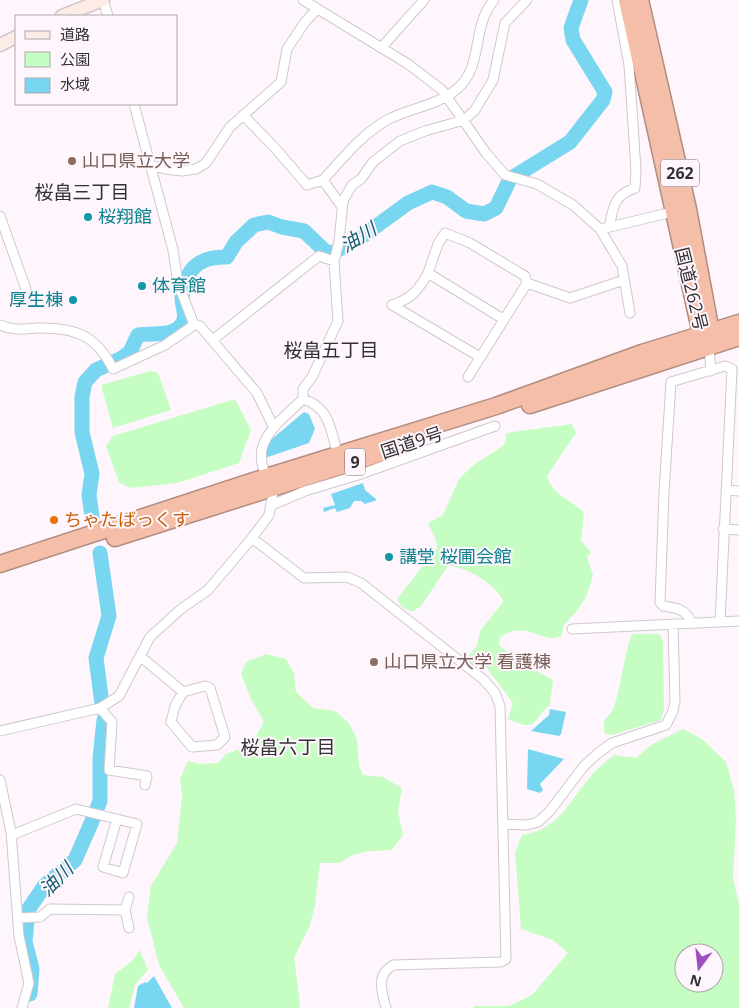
<svg xmlns="http://www.w3.org/2000/svg" width="739" height="1008" viewBox="0 0 739 1008" font-family="'Open Sans','Noto Sans JP',sans-serif">
<rect width="100%" height="100%" fill="#fef6fc"/>
<!-- green -->
<path fill="#c5fdc3" fill-rule="evenodd" d="M150,371l8,2 13,37 -58,18 -12,-43z
M235,399l16,31 -12,33 -62,20 -47,5 -11,-6 -13,-36 7,-10z
M572,424l4,9 -29,43c5,18 23,24 37,36l-3,29 10,11 -4,5 6,18 -7,22 -10,15 -12,13 -3,11c-20,9 -32,-17 -61,1l-1,8 9,8 11,15 20,4 14,8 -3,25c-19,15 -10,28 -42,14l5,-16 -27,-36c-9,2 -13,-1 -19,-9l10,-13 3,-14 23,-29c-3,-16 -40,-37 -55,-36l-27,40 -9,6 -11,-6 -4,-7 40,-51 -1,-8 -8,-17 15,-8 16,-36 13,-13 32,-21 3,-12z
M632,634h27l4,7 1,69 -3,10 -49,15 -7,-1c-4,-19 4,-14 9,-27 8,-24 9,-49 18,-73z
M266,654l20,5 8,14 2,19 17,16 22,3 13,11 9,17 2,27 4,9 20,2 19,11 -4,23 5,24 -11,15c-19,1 -36,0 -52,13h-20l-5,42 -5,20 -16,33 6,44 -1,6h-115l-25,-43 -12,-48 4,-31 26,-43 5,-47 -2,-17 8,-18 12,3 18,-1 8,-9 25,-9 13,-23 -13,-23 -10,-25 5,-12z
M683,729l19,10 24,23 8,28 2,29 -3,59 6,26v104h-265l-1,-2h36l23,-11 36,-42 -15,-13 -32,-11 -6,-77 7,-17c37,-5 46,-33 69,-59 6,-8 15,-14 23,-21l22,3 15,-13zM684,953h30v30h-30z
M140,950l8,20 -13,15 -6,23h-21l7,-34 17,-13z"/>
<!-- water -->
<path fill="#79d6f0" d="M304,412l5,2 6,15 -6,14 -44,15 1,-14z
M363,483l2,7 12,10 -12,4 -4,-3h-7l-4,7 -13,4 -2,-4 -11,4 -1,-4 12,-3 -4,-11z
M550,709l16,3 -5,22 -2,2 -28,-5 18,-16z
M528,749l36,10 -24,25 3,6 -3,3 -13,-4z
M154,976l18,32h-38l4,-22 7,-4 2,1z"/>
<g fill="none" stroke-linecap="round" stroke-linejoin="round">
<!-- river -->
<path stroke="#79d6f0" stroke-width="15" d="M92,517l-3,-22 3,-21 -10,-42v-35l3,-15 11,-12 26,-12 8,-6 8,-17c14,-3 34,3 44,-11 6,-8 0,-17 0,-26 3,-29 17,-42 45,-41l9,-15 18,-17 14,-3 14,5 22,4 22,21 6,1 28,-15 48,-35 24,-11 15,5 19,14 18,3 12,-6 14,-29 60,-37 33,-42 2,-8 -32,-52 -2,-12 10,-28
M100,553l9,63 -13,42 6,46
M30,994l2,-25 -7,-27 3,-32 17,-25 30,-25 18,-41 7,-18v-43l4,-38"/>
<defs>
<path id="street" d="M103,0l5,16
M303,0l105,64 34,26 44,63 19,22 32,9 36,21 27,24 22,37 8,47
M381,48l43,-48
M134,104l39,146 5,33 16,42
M243,115l32,33 32,37 16,-5
M150,165l15,4 17,2 14,-2 10,-6 24,-36 51,-45 6,-33 18,-27 12,-13
M342,207l-19,-27c20,-22 38,-45 64,-60 22,-12 50,-14 70,-31 27,-23 14,-62 37,-89
M0,216l26,73
M609,227c5,-21 4,-31 26,-39l1,-18 -7,-105 -12,-65
M605,228l72,-17
M428,273l10,-29 7,-11 25,10 55,33 2,7
M0,325c14,6 23,4 37,3 38,-1 59,7 76,41l52,-24 29,-20 6,1 57,67 17,35
M214,339l105,-83 15,5
M709,347l2,24
M480,357l-88,-52c19,-6 27,-15 36,-32l75,46
M468,377l59,-94 43,15 54,-18
M303,399c28,9 27,31 35,56
M726,490l13,1
M272,505l33,-14 53,-16 137,-49
M723,529l16,1
M252,538l52,40 43,-1 14,6 123,97 11,13 5,13 6,253 -5,3 -108,3c-18,11 -11,26 -7,43
M691,623c-4,-14 -15,-15 -28,-17l-3,-4 4,-110 7,-110 54,-16 7,3 -12,253
M572,629l167,-8
M140,656l43,36 22,-6 5,2 15,49 -8,8 -25,2 -21,-25 4,-16 8,-14
M100,708l12,14 -3,48 38,6 -2,9
M0,731l100,-23 19,-12 31,-59 31,-28 27,-19 44,-52 17,-23 5,-27c-31,-41 0,-61 29,-89v-10l9,-12 26,-56 -4,-60 5,-19 4,-41 9,-16 9,-6 12,-17 27,-21 25,-10 39,-11 11,-10 18,-30 12,-57 22,-23
M0,780l11,52 8,104 10,47 -7,25
M503,824l24,1 11,-3 11,-10 35,-46 13,-12 15,-11 54,-18 7,-14 2,-10 -2,-77
M12,835l64,-26 61,15 -14,49 -20,-6 14,-48
M125,910l4,-13
M18,918l22,-1 10,-8 75,1 4,18"/>
<path id="secondary" d="M62,16l41,-16
M0,45l16,-8"/>
<path id="highway" d="M627,0l74,334 5,9
M640,0l48,209 23,123 -1,5
M530,405l209,-68
M115,538l289,-92
M0,564l266,-87 230,-71 146,-53 97,-30"/>
</defs>
<!-- street casing -->
<use href="#street" stroke="#cfc8ce" stroke-width="11"/>
<!-- secondary casing -->
<use href="#secondary" stroke="#cfc8ce" stroke-width="15"/>
<!-- highway casing -->
<use href="#highway" stroke="#b18d80" stroke-width="19"/>
<!-- street -->
<use href="#street" stroke="#fff" stroke-width="9"/>
<!-- secondary -->
<use href="#secondary" stroke="#fcece5" stroke-width="12"/>
<!-- highway -->
<use href="#highway" stroke="#f4bea9" stroke-width="16"/>
</g>
<!-- markers -->
<g fill="#8d6e63" stroke="#fef6fc" stroke-width="2">
<circle cx="72" cy="161" r="5"/>
<circle cx="374" cy="662" r="5"/>
</g>
<g fill="#0f9aa8" stroke="#fef6fc" stroke-width="2">
<circle cx="88" cy="217" r="5"/>
<circle cx="142" cy="286" r="5"/>
<circle cx="73" cy="300" r="5"/>
<circle cx="389" cy="557" r="5"/>
</g>
<circle fill="#e8710a" stroke="#fef6fc" stroke-width="2" cx="54" cy="520" r="5"/>
<g text-anchor="middle" stroke-width="4" stroke-linejoin="round" paint-order="stroke">
<!-- shield labels -->
<g fill="#fef6fc" stroke="#716c70" stroke-width="1">
<rect x="661" y="159.5" width="38" height="27" rx="4"/>
<rect x="345" y="448.5" width="20" height="27" rx="4"/>
</g>
<g font-size="16" font-weight="bold" fill="#343134">
<text x="680" y="179">262</text>
<text x="355" y="468">9</text>
</g>
<!-- education labels -->
<g font-size="18" fill="#785e54" stroke="#fef6fc" text-anchor="start">
<text x="82" y="167">山口県立大学</text>
<text x="384" y="668">山口県立大学 看護棟</text>
</g>
<!-- culture labels -->
<g font-size="18" fill="#0d838f" stroke="#fef6fc" text-anchor="start">
<text x="98" y="223">桜翔館</text>
<text x="152" y="292">体育館</text>
<text x="63" y="306" text-anchor="end">厚生棟</text>
<text x="399" y="563">講堂 桜圃会館</text>
</g>
<!-- street labels -->
<g font-size="18" fill="#343134" stroke="#fef6fc">
<text transform="translate(691 289) rotate(76)" y="6">国道262号</text>
<text transform="translate(412 443) rotate(-18)" y="6">国道9号</text>
</g>
<!-- food labels -->
<g font-size="18" fill="#c56008" stroke="#fef6fc" text-anchor="start">
<text x="64" y="526">ちゃたばっくす</text>
</g>
<!-- neighbourhood labels -->
<g font-size="19" fill="#343134" stroke="#fef6fc">
<text x="82" y="199">桜畠三丁目</text>
<text x="331" y="357">桜畠五丁目</text>
<text x="288" y="754">桜畠六丁目</text>
</g>
<!-- water labels -->
<g font-size="19" font-style="italic" fill="#146073" stroke="#fef6fc">
<text transform="translate(358 237) rotate(-32)" y="7">油川</text>
<text transform="translate(56 879) rotate(-45)" y="7">油川</text>
</g>
</g>
<!-- legend -->
<rect x="15" y="15" width="162" height="90" fill="#fef6fc" stroke="#ada7ac"/>
<rect x="25" y="31" width="25" height="8" fill="#fcece5" stroke="#ada7ac"/>
<text x="60" y="40" font-size="15" fill="#343134">道路</text>
<rect x="25" y="52" width="25" height="15" fill="#c5fdc3" stroke="#ada7ac"/>
<text x="60" y="65" font-size="15" fill="#343134">公園</text>
<rect x="25" y="78" width="25" height="15" fill="#79d6f0" stroke="#ada7ac"/>
<text x="60" y="90" font-size="15" fill="#343134">水域</text>
<!-- north arrow -->
<g transform="translate(699 968) rotate(195)"><circle r="24" fill="#fef6fc" stroke="#ada7ac"/>
<path d="M0-4L9 19L0 12L-9 19Z" fill="#9c4fc1"/>
<text y="-8" font-size="14" font-weight="bold" text-anchor="middle" fill="#343134">N</text>
</g>
</svg>
